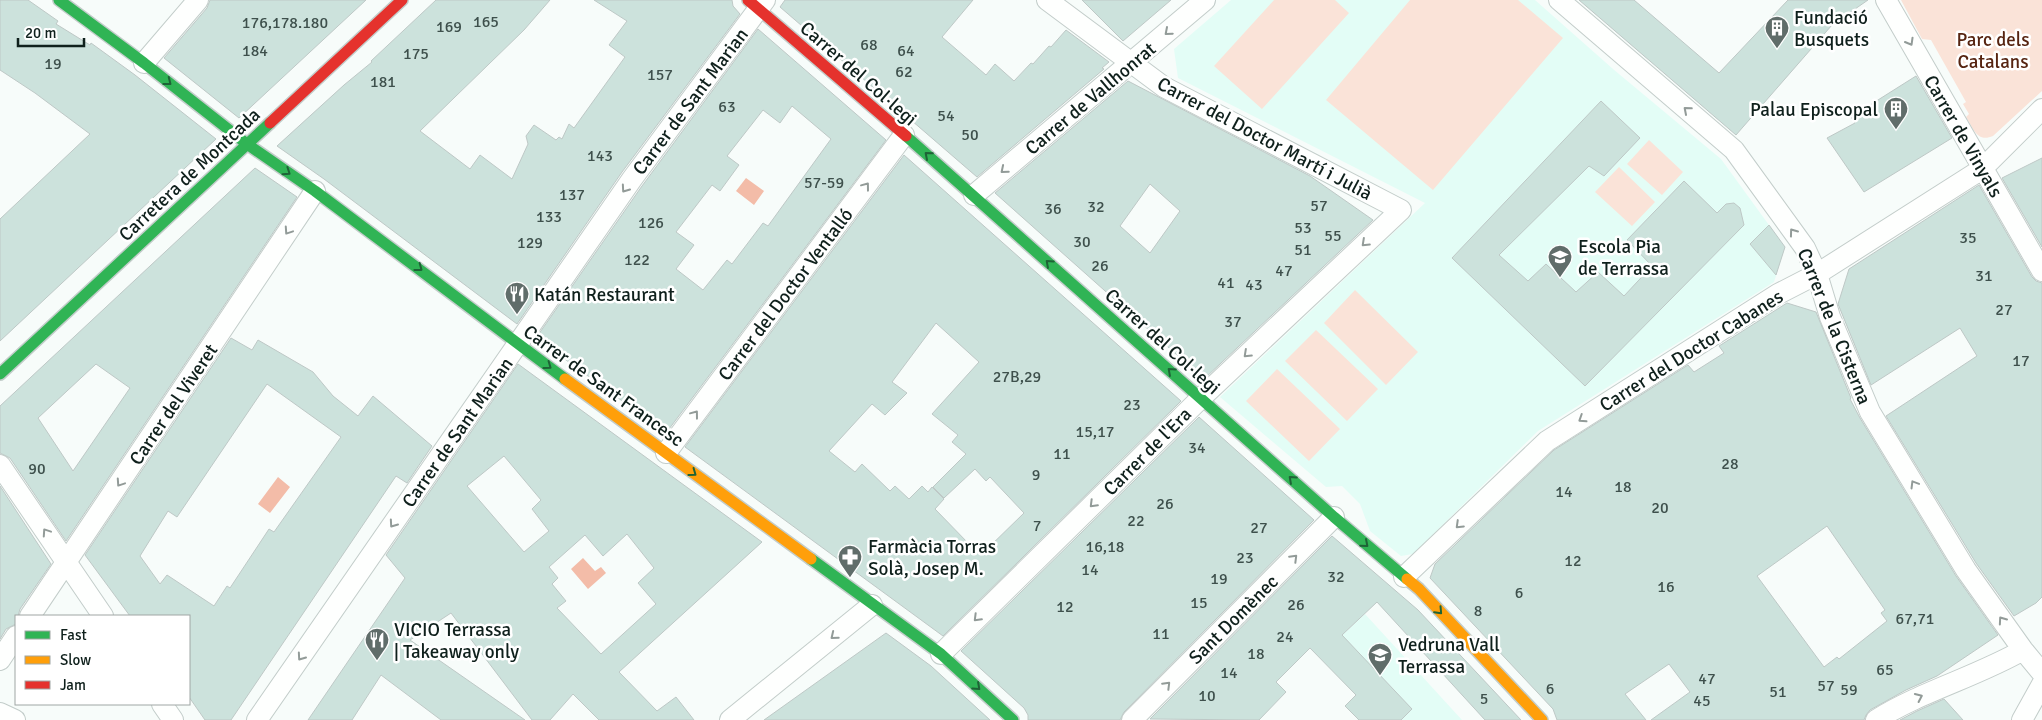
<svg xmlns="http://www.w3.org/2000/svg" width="2042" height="720" viewBox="0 0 2042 720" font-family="Signika,sans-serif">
<rect width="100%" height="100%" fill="#f7fcfa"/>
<!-- built -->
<path fill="#e3fdf6" d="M1231,0h304l78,69 108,90 64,88 -11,35 -236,149 -125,123 -12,2 -31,-25 -10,-27 -18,-18 -16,1 -106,-90 205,-194 -247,-125 -4,-29z
M1365,614l97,106h-105l1,-1 -13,-13 11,-11 -16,-58z"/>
<!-- green -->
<path fill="#fae3d8" d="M1274,0h61l14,13 -87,96 -48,-43z
M1410,0h108l45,38 -130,152 -107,-90z
M1901,0h141v91l-49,45c-16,7 -20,-8 -27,-19l3,-3 -6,-10 3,-2 -35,-62 -9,-1z
M1649,140l34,32 -21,23 -35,-31z
M1619,167l36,35 -23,24 -37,-34z
M1355,290l63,62 -32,33 -62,-62z
M1316,330l62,59 -31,32 -62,-60z
M1277,369l63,60 -31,32 -63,-60z"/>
<!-- water -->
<path fill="#f3bca8" d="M746,178l18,13 -10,14 -18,-14z
M278,477l12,10 -20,26 -12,-9z
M583,558l12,13 6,-4 5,6 -18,16 -17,-20z"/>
<!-- building -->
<path fill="#cce2dc" stroke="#bec8c6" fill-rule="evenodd" d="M0,0h28l30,21 -2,3 34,21 1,-2 44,32 81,64 -216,202v-122l90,-85 -55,-41 -35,-23z
M210,0h156l-127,118 -75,-60 43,-50z
M436,0h114l-26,30 -104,101 50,38 10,-14 32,24 16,-35 -2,-8 8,-11 22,15 3,-3 3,2 7,-15 5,4 51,-71 -16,-12 18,-24 -33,-21h138l1,6 7,8 -118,158 -105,152 -193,-145 -47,-33 67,-61 28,-23 -1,-1z
M785,0h188l-31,37 44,38 9,-11 19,17 17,-18 2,1 16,-18 2,1 15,-17 43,32 -7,6 2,1 -127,108 -197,-170z
M1082,0h89l-48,41z
M1579,0h55l85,73 69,-73h80l-36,25 -96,110z
M758,29l128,111 -220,293 -130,-95 106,-152zM792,106l39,33 -63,87 -5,-3 -31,41 -5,-4 -24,30 -27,-21 18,-24 -18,-13 36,-47 8,6 19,-26 -12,-9 36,-46 17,13z
M1916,76l36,62 -88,54 -37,-54 28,-15 -4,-6z
M1128,81l182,95 63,44 -169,159 -209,-186zM1150,184l30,27 -30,42 -30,-27z
M1601,101l39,37 -36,38 -15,-10 -90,89 29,26 18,-17 30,28 22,-20 26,24 28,-30 -25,-26 57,-59 33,32 9,-9 8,-1 6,5 4,17 -159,161 -133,-128z
M904,155l277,246 -238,235 -258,-189zM936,323l43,39 -47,52 26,21 -6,7 14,12 -33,33 11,11 31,-29 11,12 4,-4 34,36 -41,40 -12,-12 -2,3 -34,-35 9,-10 -12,-12 -4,5 -6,-6 -13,13 -14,-13 -5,5 -28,-27 -7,8 -26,-21 43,-47 13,11 22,-22 -15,-11z
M2042,158v89l-40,-69z
M255,168l42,29 -231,344 -56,-83 -10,-5v-47zM96,364l34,24 -57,83 -35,-53z
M1979,185l53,92 4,4 6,2v314l-6,6 -22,13 -38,-53 -90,-147 91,-60 -17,-28 -89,57 -33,-81 11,-35z
M1769,225l16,22 -9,28 -26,-31z
M1787,303l29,9 35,86 -1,1 10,19 96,158 42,59 -61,41 -31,14 -36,20 -4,5 -2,5h-213l39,-28 -21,-28 -44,30 21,26h-89l-4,-11 -123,-131 5,-14 119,-114 134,-85 6,7 30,-19 -5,-7zM1827,526l58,84 -4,3 6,8 -48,38 -2,-2 -13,10 -67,-91z
M231,338l21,12 6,-10 55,32 20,24 25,20 15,-20 59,50 -25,37 -11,-7 -165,244h-26l-16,-23v-81h-59l-45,-61zM267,384l74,53 -67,95 -5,-3 -39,59 -3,-2 -13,20 -47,-31 -7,9 -20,-28 28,-45 9,6z
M518,364l244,178 -143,130 38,39 19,-14 18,23h-95l-26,-26 -23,26h-18l-81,-107 -41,27 115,80h-84l-60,-45 -29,45h-44l97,-142 -19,-23zM504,456l37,44 -9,9 17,22 -25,21 -57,-66zM627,534l27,34 -16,15 18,21 -55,50 -44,-46 9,-7 -14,-17 6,-6 -9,-11 36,-32 18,21z
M1199,417l115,103 -190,192 -4,8h-92v-5l-4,-7 -63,-57z
M0,486l51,78 -31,45 -2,7h-2v8l-10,5 -6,10z
M1332,536l86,74 103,110h-36l-108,-118 -35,33 70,74 -11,11h-42l-14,-14 11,-11 -46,-47 -34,34 10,10 -27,28 -109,-1z
M886,633l45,33 59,54h-226z
M1944,699l19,21h-63l17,-9z"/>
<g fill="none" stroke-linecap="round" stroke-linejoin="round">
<defs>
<path id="street" d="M1559,0l175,150 71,98 12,26 13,43 40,95 96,158 57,80 19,23
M1886,0l156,271
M144,63l54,-63
M974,195l231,-195
M666,453l238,-318
M0,465l103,151
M1404,577l143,-136 231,-147 39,-20 165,-105 60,-60
M30,616l285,-425
M941,654l260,-256 200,-188 -237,-123 -117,-87
M0,660l16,-24
M162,704l11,16
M0,713l15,7
M257,720l375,-541 133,-179
M730,720l142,-115
M1132,720l202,-203
M1876,720c46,-29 100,-43 147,-70
M2022,720l20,-36"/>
<path id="fast" d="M59,0l85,63 103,81 68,47 250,188
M906,136l428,381 73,62
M0,374l270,-251
M811,559l130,95 72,66"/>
<path id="slow" d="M565,379l246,180
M1407,579l12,10 123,131"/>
<path id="jam" d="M748,0l158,136
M270,123l132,-123"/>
</defs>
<!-- street casing -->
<use href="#street" stroke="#c3cdca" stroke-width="22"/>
<!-- fast casing -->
<use href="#fast" stroke="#c3cdca" stroke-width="14"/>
<!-- slow casing -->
<use href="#slow" stroke="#c3cdca" stroke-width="14"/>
<!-- jam casing -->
<use href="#jam" stroke="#c3cdca" stroke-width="14"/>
<!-- street -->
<use href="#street" stroke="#fefffe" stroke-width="20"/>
<!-- fast -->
<use href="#fast" stroke="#30b455" stroke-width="11"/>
<!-- slow -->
<use href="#slow" stroke="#ff9f0a" stroke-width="11"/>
<!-- jam -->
<use href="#jam" stroke="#e5322d" stroke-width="11"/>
</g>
<!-- one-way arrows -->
<defs><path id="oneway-chevron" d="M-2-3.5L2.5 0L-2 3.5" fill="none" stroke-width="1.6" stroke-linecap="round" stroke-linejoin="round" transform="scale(1.25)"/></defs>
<g stroke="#929b98">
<use href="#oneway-chevron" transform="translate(1168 32) rotate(139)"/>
<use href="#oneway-chevron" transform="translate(1910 42) rotate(60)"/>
<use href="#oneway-chevron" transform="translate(1687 110) rotate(-139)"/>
<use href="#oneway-chevron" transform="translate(1004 170) rotate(140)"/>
<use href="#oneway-chevron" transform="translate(866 186) rotate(-53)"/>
<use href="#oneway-chevron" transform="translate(625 189) rotate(125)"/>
<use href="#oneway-chevron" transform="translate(288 231) rotate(124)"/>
<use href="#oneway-chevron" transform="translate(1793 232) rotate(-126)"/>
<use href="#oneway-chevron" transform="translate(1365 243) rotate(137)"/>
<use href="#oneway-chevron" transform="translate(1247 354) rotate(137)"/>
<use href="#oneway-chevron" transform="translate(695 414) rotate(-53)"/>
<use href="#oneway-chevron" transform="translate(1582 419) rotate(147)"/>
<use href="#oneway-chevron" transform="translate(120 483) rotate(124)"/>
<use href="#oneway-chevron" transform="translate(1914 484) rotate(-121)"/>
<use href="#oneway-chevron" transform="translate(1093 504) rotate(135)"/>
<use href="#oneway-chevron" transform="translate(393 524) rotate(125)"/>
<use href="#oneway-chevron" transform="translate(1459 525) rotate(136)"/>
<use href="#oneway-chevron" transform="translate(46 532) rotate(-124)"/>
<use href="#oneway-chevron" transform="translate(1294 558) rotate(-45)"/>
<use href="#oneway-chevron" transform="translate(977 618) rotate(135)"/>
<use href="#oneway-chevron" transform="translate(2002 620) rotate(-125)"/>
<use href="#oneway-chevron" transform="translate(834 636) rotate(141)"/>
<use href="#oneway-chevron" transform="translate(301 657) rotate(125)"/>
<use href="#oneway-chevron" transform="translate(1167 685) rotate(-45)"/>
<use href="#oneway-chevron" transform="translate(1919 697) rotate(-25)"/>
</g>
<g stroke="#1e6336">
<use href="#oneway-chevron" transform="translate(168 82) rotate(38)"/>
<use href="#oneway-chevron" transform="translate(928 155) rotate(-139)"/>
<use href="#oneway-chevron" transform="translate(287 172) rotate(34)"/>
<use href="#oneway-chevron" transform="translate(1049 263) rotate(-138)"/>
<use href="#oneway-chevron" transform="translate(419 268) rotate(37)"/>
<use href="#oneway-chevron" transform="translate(548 366) rotate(36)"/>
<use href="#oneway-chevron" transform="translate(1171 371) rotate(-138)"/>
<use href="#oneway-chevron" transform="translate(693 473) rotate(36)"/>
<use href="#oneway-chevron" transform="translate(1292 479) rotate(-138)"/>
<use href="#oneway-chevron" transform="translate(1365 544) rotate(41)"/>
<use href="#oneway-chevron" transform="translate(1439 611) rotate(47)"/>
<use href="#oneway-chevron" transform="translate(977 687) rotate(42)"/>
</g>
<!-- icons -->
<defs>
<symbol id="building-pin" viewBox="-11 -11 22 30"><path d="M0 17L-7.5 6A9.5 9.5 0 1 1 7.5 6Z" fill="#606d6a" stroke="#fff"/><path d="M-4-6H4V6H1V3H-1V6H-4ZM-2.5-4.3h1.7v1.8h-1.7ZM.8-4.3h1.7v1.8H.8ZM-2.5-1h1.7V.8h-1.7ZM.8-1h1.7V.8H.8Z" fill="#fff"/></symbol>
<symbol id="school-pin" viewBox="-11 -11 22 30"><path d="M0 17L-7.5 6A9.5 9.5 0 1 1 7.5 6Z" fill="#606d6a" stroke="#fff"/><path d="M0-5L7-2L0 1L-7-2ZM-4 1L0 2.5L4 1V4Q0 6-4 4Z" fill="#fff"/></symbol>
<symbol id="restaurant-pin" viewBox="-11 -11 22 30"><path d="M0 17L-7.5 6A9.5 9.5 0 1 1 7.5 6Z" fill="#606d6a" stroke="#fff"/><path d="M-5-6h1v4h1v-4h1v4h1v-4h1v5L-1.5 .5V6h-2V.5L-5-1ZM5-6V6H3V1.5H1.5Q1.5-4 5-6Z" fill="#fff"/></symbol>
<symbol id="pharmacy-pin" viewBox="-11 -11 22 30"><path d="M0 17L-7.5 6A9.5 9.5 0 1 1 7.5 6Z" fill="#606d6a" stroke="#fff"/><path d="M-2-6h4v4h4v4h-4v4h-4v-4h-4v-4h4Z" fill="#fff"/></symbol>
</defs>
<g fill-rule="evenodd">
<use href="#building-pin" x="1763" y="14" width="28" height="38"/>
<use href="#building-pin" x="1882" y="95" width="28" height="38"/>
<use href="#school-pin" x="1546" y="243" width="28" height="38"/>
<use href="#restaurant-pin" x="503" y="280" width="28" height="38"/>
<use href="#pharmacy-pin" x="836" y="543" width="28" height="38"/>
<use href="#restaurant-pin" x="363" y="626" width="28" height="38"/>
<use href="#school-pin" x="1366" y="641" width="28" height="38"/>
</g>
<g text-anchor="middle" stroke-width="5" stroke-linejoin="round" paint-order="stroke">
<!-- number labels -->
<g font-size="16" fill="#3e504c">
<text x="486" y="27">165</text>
<text x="285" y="28">176,178.180</text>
<text x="449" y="32">169</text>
<text x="869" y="50">68</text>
<text x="255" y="56">184</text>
<text x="906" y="56">64</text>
<text x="416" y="59">175</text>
<text x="53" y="69">19</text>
<text x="904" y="77">62</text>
<text x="660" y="80">157</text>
<text x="383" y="87">181</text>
<text x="727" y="112">63</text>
<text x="946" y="121">54</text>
<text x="970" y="140">50</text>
<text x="600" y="161">143</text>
<text x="824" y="188">57-59</text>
<text x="572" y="200">137</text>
<text x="1319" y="211">57</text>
<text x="1096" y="212">32</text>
<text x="1053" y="214">36</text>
<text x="549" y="222">133</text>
<text x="651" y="228">126</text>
<text x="1303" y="233">53</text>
<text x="1333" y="241">55</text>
<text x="1968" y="243">35</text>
<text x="1082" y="247">30</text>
<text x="530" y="248">129</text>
<text x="1303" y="255">51</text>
<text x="637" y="265">122</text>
<text x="1100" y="271">26</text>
<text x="1284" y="276">47</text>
<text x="1984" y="281">31</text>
<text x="1226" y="288">41</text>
<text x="1254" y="290">43</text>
<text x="2004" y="315">27</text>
<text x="1233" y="327">37</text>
<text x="2021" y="366">17</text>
<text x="1017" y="382">27B,29</text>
<text x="1132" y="410">23</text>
<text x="1095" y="437">15,17</text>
<text x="1197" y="453">34</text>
<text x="1062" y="459">11</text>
<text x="1730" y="469">28</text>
<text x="37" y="474">90</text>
<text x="1036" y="480">9</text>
<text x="1623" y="492">18</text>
<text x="1564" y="497">14</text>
<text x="1165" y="509">26</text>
<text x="1660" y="513">20</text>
<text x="1136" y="526">22</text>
<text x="1037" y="531">7</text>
<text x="1259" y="533">27</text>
<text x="1105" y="552">16,18</text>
<text x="1245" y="563">23</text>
<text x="1573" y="566">12</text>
<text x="1090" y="575">14</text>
<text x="1336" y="582">32</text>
<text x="1219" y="584">19</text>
<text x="1666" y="592">16</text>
<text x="1519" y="598">6</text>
<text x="1199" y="608">15</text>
<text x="1296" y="610">26</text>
<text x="1065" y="612">12</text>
<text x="1478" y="616">8</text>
<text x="1915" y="624">67,71</text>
<text x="1161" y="639">11</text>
<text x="1285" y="642">24</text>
<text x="1256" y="659">18</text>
<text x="1885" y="675">65</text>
<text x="1229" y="678">14</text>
<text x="1707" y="684">47</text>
<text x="1826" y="691">57</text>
<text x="1550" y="694">6</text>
<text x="1849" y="695">59</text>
<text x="1778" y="697">51</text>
<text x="1207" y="701">10</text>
<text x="1484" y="704">5</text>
<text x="1702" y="706">45</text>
</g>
<!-- poi labels -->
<g font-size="19" fill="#0f201c" stroke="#fff" text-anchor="start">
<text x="1794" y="24">Fundació<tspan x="1794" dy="22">Busquets</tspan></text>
<text x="1878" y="116" text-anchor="end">Palau Episcopal</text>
<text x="1578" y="253">Escola Pia<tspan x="1578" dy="22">de Terrassa</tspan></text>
<text x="534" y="301">Katán Restaurant</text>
<text x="868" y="553">Farmàcia Torras<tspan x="868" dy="22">Solà, Josep M.</tspan></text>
<text x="394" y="636">VICIO Terrassa<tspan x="394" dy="22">| Takeaway only</tspan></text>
<text x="1398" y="651">Vedruna Vall<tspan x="1398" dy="22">Terrassa</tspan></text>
</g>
<!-- park labels -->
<g font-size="19" fill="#562411" stroke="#fff">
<text x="1993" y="46">Parc dels<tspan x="1993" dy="22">Catalans</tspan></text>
</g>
<!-- street labels -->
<g font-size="19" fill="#0f201c" stroke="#fff">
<text transform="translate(859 73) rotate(41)" y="7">Carrer del Col·legi</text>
<text transform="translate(1090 98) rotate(-40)" y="7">Carrer de Vallhonrat</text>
<text transform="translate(690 101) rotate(-53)" y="7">Carrer de Sant Marian</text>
<text transform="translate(1964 136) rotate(60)" y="7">Carrer de Vinyals</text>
<text transform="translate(1265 138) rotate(28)" y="7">Carrer del Doctor Martí i Julià</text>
<text transform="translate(189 174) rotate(-43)" y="7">Carretera de Montcada</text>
<text transform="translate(785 294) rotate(-53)" y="7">Carrer del Doctor Ventalló</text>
<text transform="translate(1835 326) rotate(68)" y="7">Carrer de la Cisterna</text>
<text transform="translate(1163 341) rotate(42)" y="7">Carrer del Col·legi</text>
<text transform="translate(1691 350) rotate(-32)" y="7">Carrer del Doctor Cabanes</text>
<text transform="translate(604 385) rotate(36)" y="7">Carrer de Sant Francesc</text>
<text transform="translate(173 404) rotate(-56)" y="7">Carrer del Viveret</text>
<text transform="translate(457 432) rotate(-55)" y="7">Carrer de Sant Marian</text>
<text transform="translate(1147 451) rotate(-45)" y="7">Carrer de l'Era</text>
<text transform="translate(1233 619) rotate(-45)" y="7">Sant Domènec</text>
</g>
</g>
<!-- legend -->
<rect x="15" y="615" width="175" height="90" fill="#ffffff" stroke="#9fa6a4"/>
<rect x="25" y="631" width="25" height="8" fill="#30b455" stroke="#9fa6a4"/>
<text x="60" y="640" font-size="15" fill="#0f201c">Fast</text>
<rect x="25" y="656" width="25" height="8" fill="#ff9f0a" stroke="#9fa6a4"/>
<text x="60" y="665" font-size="15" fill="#0f201c">Slow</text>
<rect x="25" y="681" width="25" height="8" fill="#e5322d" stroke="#9fa6a4"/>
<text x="60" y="690" font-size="15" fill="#0f201c">Jam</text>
<!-- scale -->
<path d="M18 38v8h66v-8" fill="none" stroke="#0f201c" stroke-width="2.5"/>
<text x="25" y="38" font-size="15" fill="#0f201c" stroke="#ffffff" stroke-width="4" paint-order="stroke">20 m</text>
</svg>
